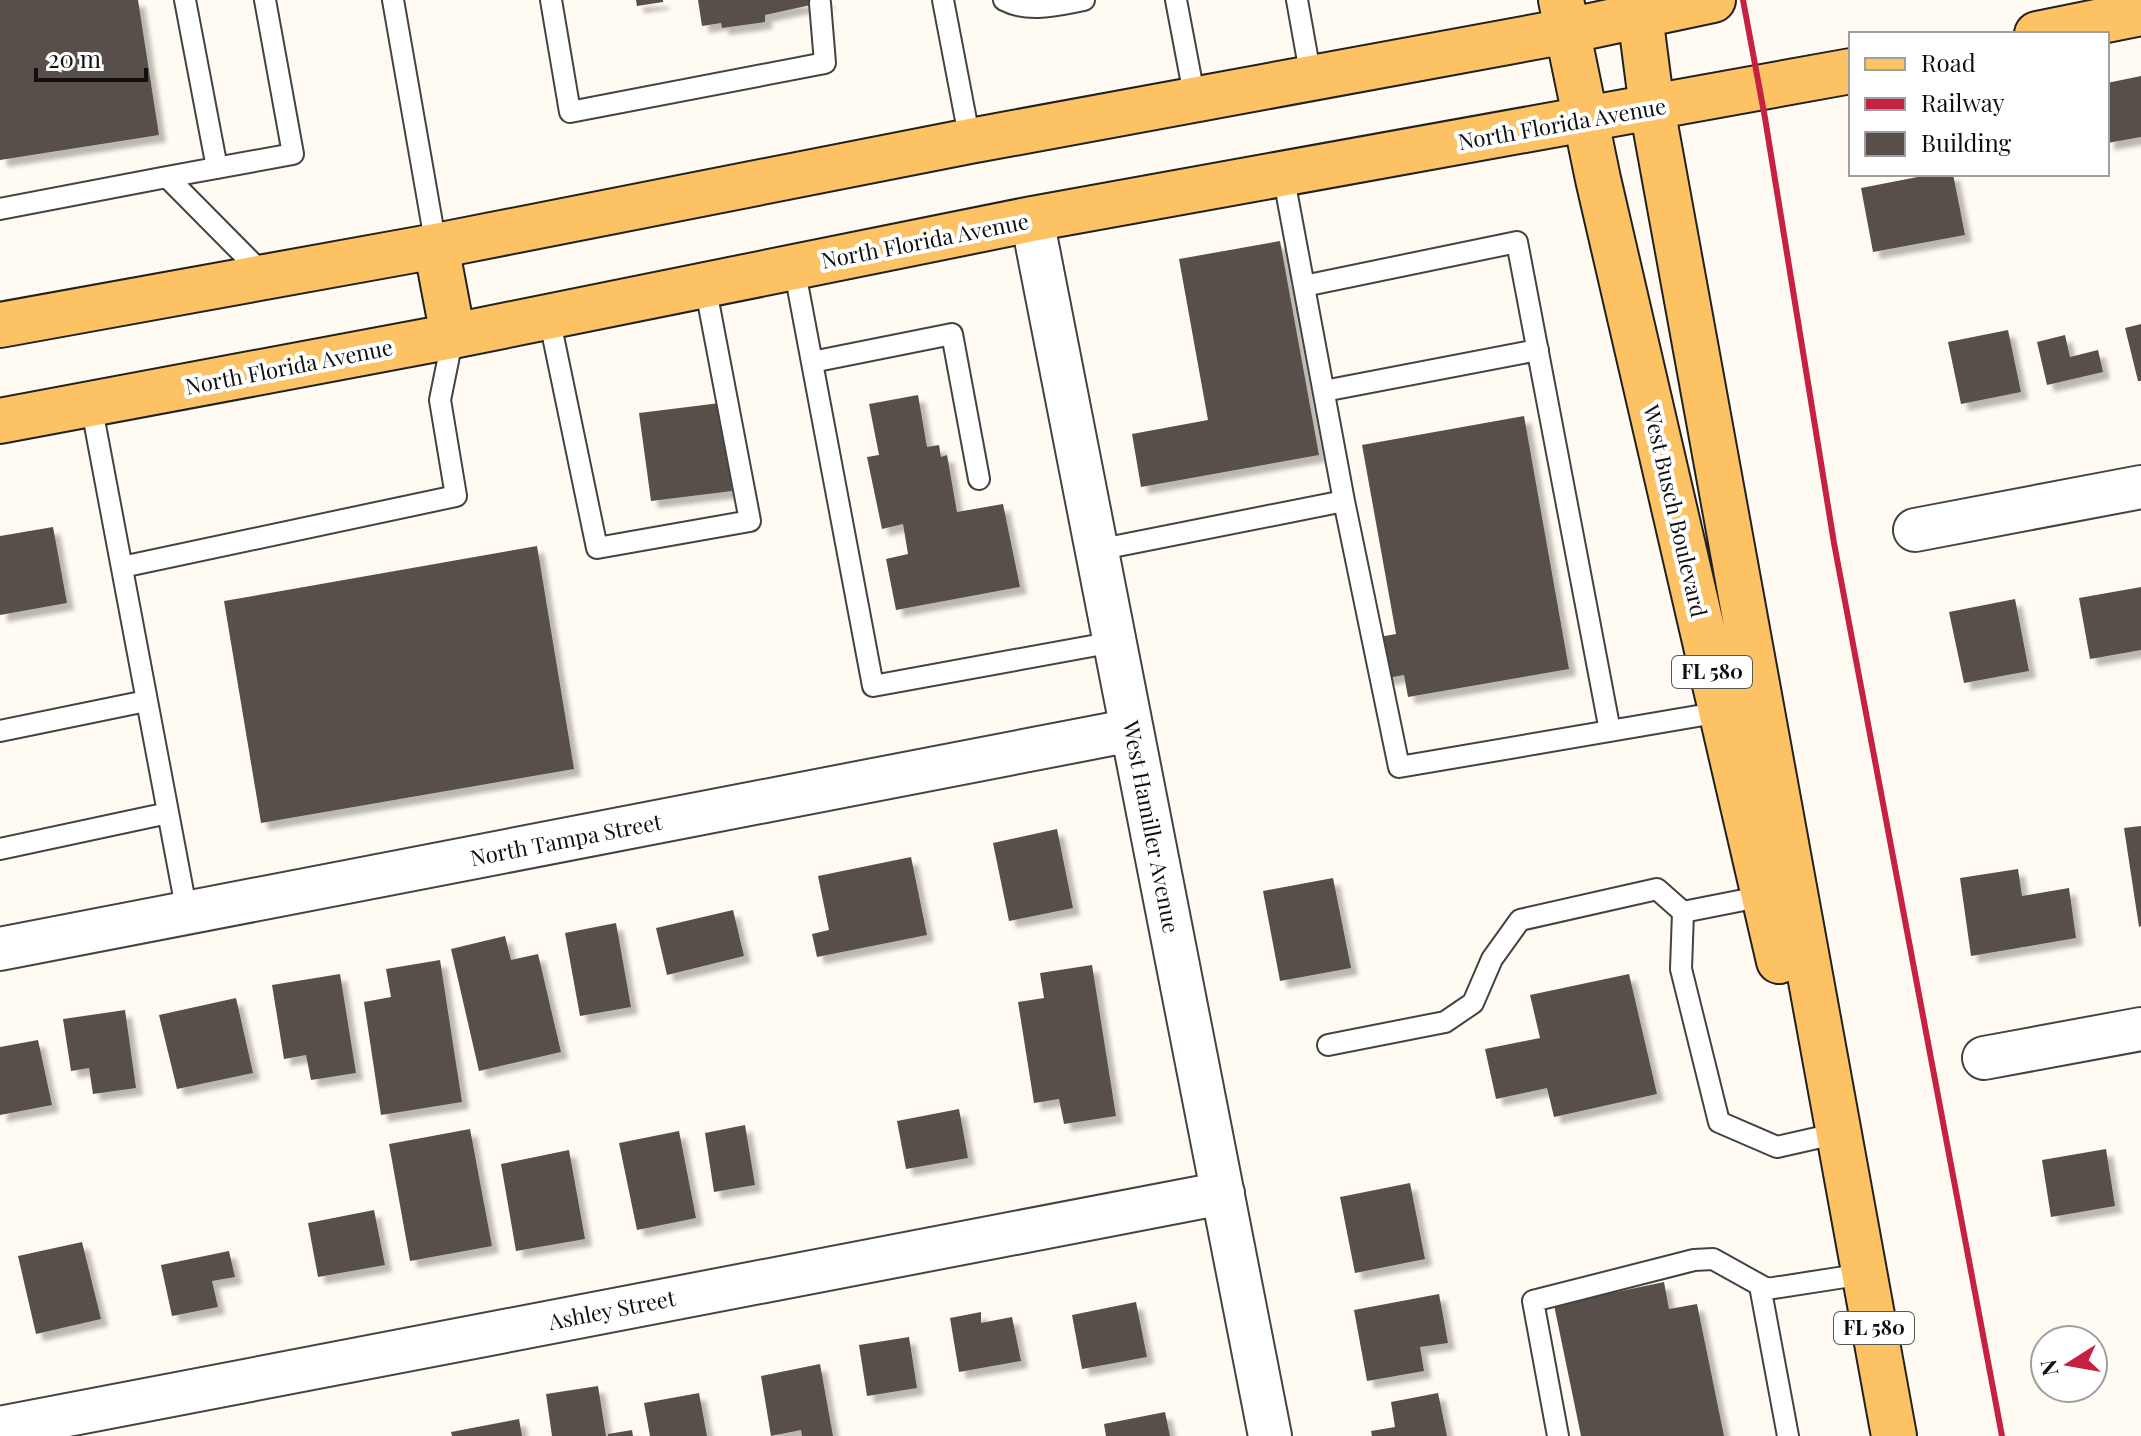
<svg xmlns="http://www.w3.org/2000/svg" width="2141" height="1436" viewBox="0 0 2141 1436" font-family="'Playfair Display',serif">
<defs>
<filter id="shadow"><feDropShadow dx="7" dy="7" stdDeviation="2" flood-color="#0004"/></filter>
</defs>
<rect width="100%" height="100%" fill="#fffbf2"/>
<!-- building -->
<path fill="#594f4b" filter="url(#shadow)" d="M0,0h138l21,135 -159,25z
M636,0h27v2l-26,4z
M698,0h131v1l-64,14v7l-43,6 -1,-5 -19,3z
M2141,76v61l-34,6v-60z
M1933,174h20l12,61 -92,17 -12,-64z
M1280,241l39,214 -178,32 -9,-53 76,-14 -29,-161z
M2141,324v57h-3l-13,-53z
M2008,330l13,62 -60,12 -13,-62z
M2065,335l5,22 28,-7 5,22 -56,13 -10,-43z
M918,395l9,52 12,-2 2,12 6,-2 10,57 46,-8 17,83 -124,23 -10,-51 22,-5 -5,-30 -21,5 -15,-72 12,-2 -10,-51z
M720,403l12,88 -81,10 -12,-88z
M1524,416l45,253 -161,28 -4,-22 -28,5 -8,-41 28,-5 -34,-189z
M53,527l14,76 -67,12v-79z
M537,546l37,223 -313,54 -37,-222z
M2141,587v63l-51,9 -11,-61z
M2015,599l14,72 -65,12 -15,-71z
M2141,826v100l-2,1 -15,-99z
M1057,829l16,79 -64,13 -16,-78z
M911,857l16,78 -110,22 -5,-23 17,-4 -11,-54z
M2018,869l4,27 47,-8 7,50 -105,18 -11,-78z
M1333,878l18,90 -71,13 -17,-90z
M733,910l11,46 -77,19 -11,-47z
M616,923l15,84 -51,9 -15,-83z
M505,936l6,24 27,-6 23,98 -82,19 -28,-122z
M440,960l22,142 -81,13 -17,-113 27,-5 -5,-28z
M1092,965l24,151 -52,8 -5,-25 -25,4 -16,-101 26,-4 -4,-25z
M340,974l16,99 -45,7 -5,-25 -22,4 -12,-74z
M1629,974l28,120 -103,23 -7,-29 -51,11 -11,-50 55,-11 -10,-43z
M236,998l17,75 -76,16 -18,-74z
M125,1010l11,78 -43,6 -4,-26 -18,3 -8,-52z
M38,1040l14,65 -52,10v-68z
M959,1109l9,49 -62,11 -9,-48z
M745,1125l10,60 -41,7 -9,-59z
M470,1129l22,117 -82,15 -21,-117z
M679,1131l17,87 -59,12 -18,-87z
M2106,1149l9,57 -64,11 -9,-57z
M569,1150l16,89 -69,12 -15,-87z
M1410,1183l15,76 -70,14 -15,-76z
M374,1210l11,55 -67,12 -10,-54z
M82,1242l19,77 -65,15 -18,-78z
M229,1251l6,26 -23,4 6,26 -46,9 -11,-51z
M1664,1282l5,27 28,-5 27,132h-143l-27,-131z
M1439,1294l9,49 -28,4 4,24 -57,10 -13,-71z
M1136,1302l11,55 -65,12 -10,-54z
M981,1312v11l31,-6 9,44 -62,11 -9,-54z
M909,1337l8,51 -50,8 -8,-51z
M820,1364l13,72h-31l-1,-6 -30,6 -10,-60z
M598,1386l8,50h-54l-6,-42z
M699,1393l8,43h-57l-6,-33z
M1438,1393l9,43h-75l-1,-5 24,-4 -4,-25z
M1165,1412l5,24h-64l-2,-12z
M519,1419l3,17h-70l-1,-4z
M632,1430l1,6h-25v-2z"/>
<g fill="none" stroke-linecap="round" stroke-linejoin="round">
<defs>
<path id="lane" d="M185,0l32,168
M393,0l43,246
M551,0l19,112 255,-49 -5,-60
M943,0l27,141
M1004,0c25,13 53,5 80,0
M1176,0l19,100
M1297,0l14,78
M167,177l126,-23 -28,-154
M0,209l167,-32 99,100
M794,267l79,419 241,-44
M1304,286l213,-44 93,489
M549,317l48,231 153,-27 -45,-236
M812,362l140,-28 27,145
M1324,391l214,-41
M91,404l96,509
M1344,501l55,266 322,-55
M1097,550l247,-49 -61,-327
M122,567l334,-71 -16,-96 13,-64
M0,731l146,-30
M0,849l168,-36
M1764,896l-81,16 -2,57 38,153 58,25 53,-12
M1328,1045l117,-23 28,-19 19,-44 28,-39 137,-31 26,23
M1760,1286l28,150
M1558,1436l-25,-135 161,-41 19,-1 54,30 97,-15"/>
<path id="street" d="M1032,219l238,1217
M1915,530l226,-43
M0,949l1132,-219
M1984,1058l157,-29
M0,1428l1223,-235"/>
<path id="primary" d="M1561,0l37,179 181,782
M1638,0l14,108 242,1328
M2037,34l104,-21
M436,246l17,90
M0,325l436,-79 534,-105 597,-110 146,-31
M0,421l453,-85 579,-117 819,-148"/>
</defs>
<!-- lane casing -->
<use href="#lane" stroke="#434343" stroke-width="24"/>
<!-- street casing -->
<use href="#street" stroke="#434343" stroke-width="46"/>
<!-- primary casing -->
<use href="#primary" stroke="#212121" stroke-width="48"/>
<!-- lane -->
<use href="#lane" stroke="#fff" stroke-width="20"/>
<!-- street -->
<use href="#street" stroke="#fff" stroke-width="42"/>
<!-- primary -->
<use href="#primary" stroke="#fdc264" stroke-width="44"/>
<!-- rail -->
<path stroke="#c62141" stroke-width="6" d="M1743,0l22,118 69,425 168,893"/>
</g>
<g text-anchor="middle" stroke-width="8" stroke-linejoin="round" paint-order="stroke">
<!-- shield labels -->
<g fill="#fff" stroke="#585858" stroke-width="2">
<rect x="1672" y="656" width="80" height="32" rx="6"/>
<rect x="1834" y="1312" width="80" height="32" rx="6"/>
</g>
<g font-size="20" font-weight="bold" fill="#101010">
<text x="1712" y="679">FL 580</text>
<text x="1874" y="1335">FL 580</text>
</g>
<!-- street labels -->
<g font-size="22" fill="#101010" stroke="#fff">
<text transform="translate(1562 124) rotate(-10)" y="8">North Florida Avenue</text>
<text transform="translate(925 241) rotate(-11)" y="8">North Florida Avenue</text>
<text transform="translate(289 367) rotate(-11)" y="8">North Florida Avenue</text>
<text transform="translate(1675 511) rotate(77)" y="8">West Busch Boulevard</text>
<text transform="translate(1151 827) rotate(79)" y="8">West Hamiller Avenue</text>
<text transform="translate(566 840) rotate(-11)" y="8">North Tampa Street</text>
<text transform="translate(612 1310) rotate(-11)" y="8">Ashley Street</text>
</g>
</g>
<!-- legend -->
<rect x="1849" y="32" width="260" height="144" fill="#ffffff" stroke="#9f9f9f" stroke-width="2"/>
<rect x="1865" y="58" width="40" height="12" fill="#fdc264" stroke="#9f9f9f" stroke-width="2"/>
<text x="1921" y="72" font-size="24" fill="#101010">Road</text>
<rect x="1865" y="98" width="40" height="12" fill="#c62141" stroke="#9f9f9f" stroke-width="2"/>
<text x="1921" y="112" font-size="24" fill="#101010">Railway</text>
<rect x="1865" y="132" width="40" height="24" fill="#594f4b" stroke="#9f9f9f" stroke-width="2"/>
<text x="1921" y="152" font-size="24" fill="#101010">Building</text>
<!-- north arrow -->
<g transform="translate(2069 1364) rotate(259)"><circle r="38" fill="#ffffff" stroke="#9f9f9f" stroke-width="2"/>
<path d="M0-6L14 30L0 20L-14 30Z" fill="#c62141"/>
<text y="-12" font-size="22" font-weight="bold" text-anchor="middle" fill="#101010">N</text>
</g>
<!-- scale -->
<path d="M36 68v12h110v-12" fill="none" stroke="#101010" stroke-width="4"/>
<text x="48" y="68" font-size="24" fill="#101010" stroke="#ffffff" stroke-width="6" paint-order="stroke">20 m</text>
</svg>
